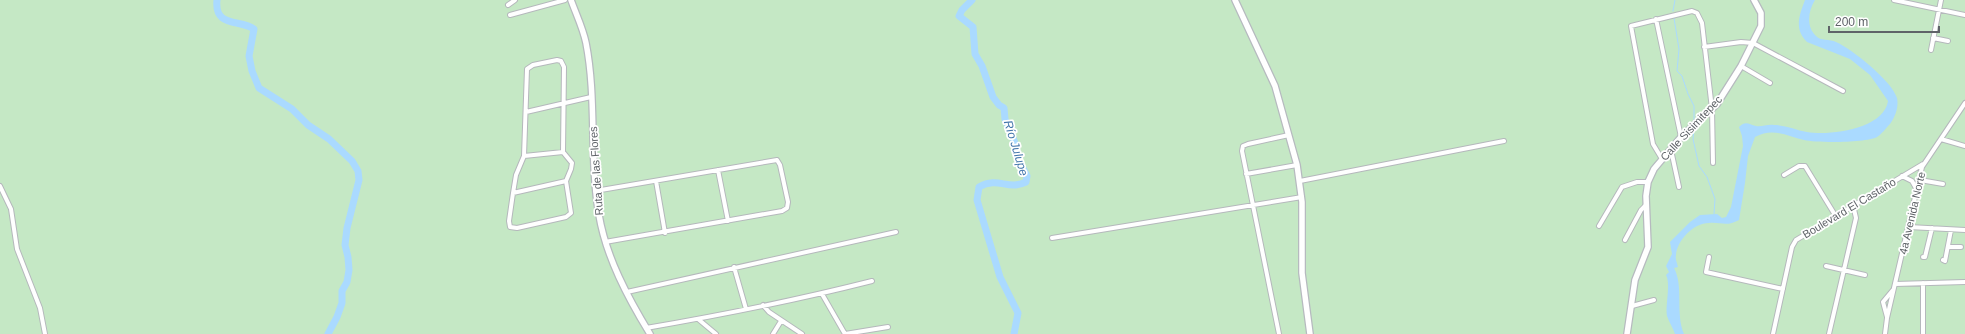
<svg xmlns="http://www.w3.org/2000/svg" width="1965" height="334" viewBox="0 0 1965 334" font-family="Arial,sans-serif">
<rect width="100%" height="100%" fill="#f1efe8"/>
<!-- green -->
<path fill="#c5e8c5" d="M0,0h1965v334h-1965z"/>
<!-- water -->
<path fill="#aadaff" d="M1805,0h10c-7,11 -9,27 1,36 4,5 14,3 20,6 16,7 56,39 61,56 2,9 -2,19 -7,26 -4,4 -8,10 -13,13 -11,6 -60,6 -73,3 -17,-4 -31,-13 -49,-3l-7,19 -3,27 -6,37c-13,7 -17,2 -30,3 -16,0 -32,18 -33,32 -1,4 1,8 2,12l-4,1c10,18 1,45 10,66h-9c-2,-6 -6,-12 -8,-18 -2,-9 4,-33 -1,-41l3,-3 -3,-6 6,-12 -2,-12 20,-20 10,-7 17,-1 5,4 4,-1 5,-10 12,-61 -1,-10 -3,-9c7,-7 10,-2 17,-1 5,1 12,-2 18,-1 11,0 22,5 33,7 23,4 77,-3 81,-31l-18,-26 -20,-16 -43,-17c-13,-13 -8,-26 -2,-42z"/>
<g fill="none" stroke-linecap="round" stroke-linejoin="round">
<!-- stream -->
<path stroke="#aadaff" stroke-width="1" d="M1673,11l2,-11
M1674,18l5,31 -2,22 5,5 6,18 6,12v15
M1694,130l-1,9 6,27 8,11 8,22 -1,15"/>
<!-- river -->
<path stroke="#aadaff" stroke-width="7" d="M217,0c-3,28 23,19 37,29l-5,27 3,15 7,17 33,21 16,16 21,14 23,22 6,10 1,9 -12,48 -2,17 3,12 1,13 -2,12 -5,9v12l-5,14 -9,17
M972,0l-10,10 -3,6 14,11 2,27 7,12 11,31 6,8 5,3 1,11 10,24 4,18 8,15 -1,6c-19,9 -27,-6 -47,5l-2,13 23,77 18,36 -4,21"/>
<defs>
<path id="street" d="M1894,0l71,15
M508,5l7,-5
M510,15l55,-15
M1656,19l25,118
M1933,38l15,3
M1704,47l37,-5 12,1 90,48
M1931,50l10,-50
M1741,66l29,17
M526,112l65,-15
M1941,139l24,7
M1671,150l8,37
M563,152l-39,4 3,-87 6,-4 24,-5 4,1 3,6 -1,85 9,11 -1,6 -5,12 5,32 -5,4 -49,11 -7,-1 -1,-6 4,-28 53,-12
M1662,159l-9,-15 -22,-118 61,-15 5,2 5,10 10,86 1,54
M718,170l10,51
M1246,174l51,-9
M1784,175l15,-9h6l30,49
M1902,176l10,5 5,9
M1920,180l23,4
M656,181l9,52
M1300,181l204,-40
M0,186l11,23 6,40 23,59 5,26
M595,191l182,-31 3,5 8,37 -1,6 -5,3 -177,31
M513,193l3,-18 8,-19
M1599,226l23,-39 15,-5h11
M1909,227l56,3
M1052,238l250,-41
M1625,240l16,-30 5,-5
M1948,247h13
M1709,257l-3,15 77,17
M1923,257h2l7,-29
M1943,260l2,1 6,-31
M1826,266l39,9
M734,267l12,42
M1923,283v51
M1895,284l70,-2
M627,292l269,-60
M822,294l23,40
M763,305l6,7 33,22
M1632,306l22,-6
M1887,317l-4,-15 10,-12
M698,319l18,15
M646,328c76,-13 151,-28 226,-47
M773,334l8,-13
M845,334l43,-7
M1279,334l-37,-183 1,-5 5,-2 41,-9
M1773,334l19,-87 4,-7 127,-76
M1829,334l27,-116 -3,-13
M1885,334l2,-16 35,-151 43,-64"/>
<path id="secondary" d="M571,0c5,14 12,28 15,43 11,56 3,115 13,172 7,42 29,83 51,119
M1235,0l40,86 22,79 5,37v71l8,61
M1627,334l8,-54 13,-33 -2,-51 2,-14 6,-13 27,-32 36,-33 24,-38 20,-40v-13l-7,-13"/>
</defs>
<!-- street casing -->
<use href="#street" stroke="#b5b8bc" stroke-width="6"/>
<!-- secondary casing -->
<use href="#secondary" stroke="#b6babf" stroke-width="8"/>
<!-- street -->
<use href="#street" stroke="#fff" stroke-width="4"/>
<!-- secondary -->
<use href="#secondary" stroke="#fff" stroke-width="5.5"/>
</g>
<g text-anchor="middle" stroke-width="3.5" stroke-linejoin="round" paint-order="stroke">
<!-- street labels -->
<g font-size="11" fill="#5f6368" stroke="#fff">
<text transform="translate(1691 128) rotate(-47)" y="4">Calle Sisimitepec</text>
<text transform="translate(596 171) rotate(-94)" y="4">Ruta de las Flores</text>
<text transform="translate(1849 208) rotate(-31)" y="4">Boulevard El Castaño</text>
<text transform="translate(1912 213) rotate(-77)" y="4">4a Avenida Norte</text>
</g>
<!-- water labels -->
<g font-size="12" font-style="italic" fill="#4174aa" stroke="#fff">
<text transform="translate(1016 148) rotate(73)" y="4">Río Julupe</text>
</g>
</g>
<!-- scale -->
<path d="M1829 26v6h110v-6" fill="none" stroke="#5f6368" stroke-width="2"/>
<text x="1835" y="26" font-size="12" fill="#5f6368" stroke="#ffffff" stroke-width="3" paint-order="stroke">200 m</text>
</svg>
